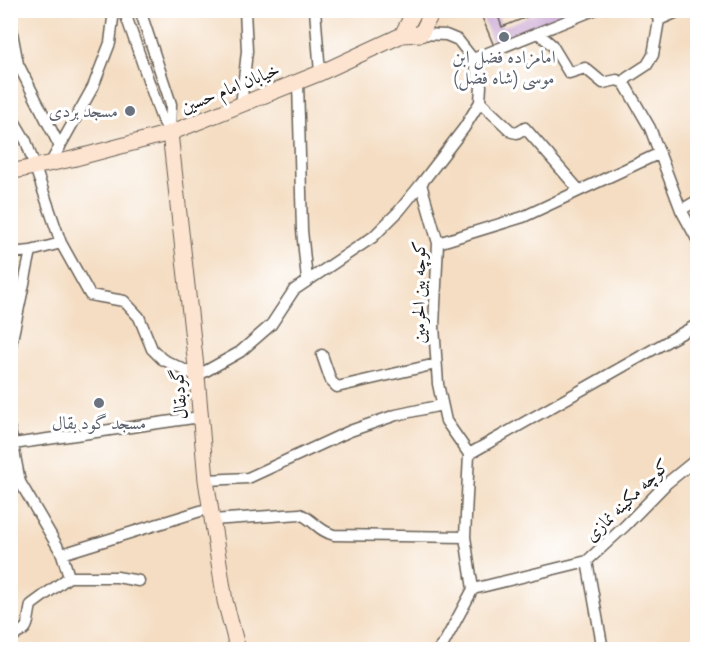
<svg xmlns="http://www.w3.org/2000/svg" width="708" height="660" viewBox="0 0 708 660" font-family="'IM FELL Great Primer',Amiri,serif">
<rect width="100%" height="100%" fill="#fff"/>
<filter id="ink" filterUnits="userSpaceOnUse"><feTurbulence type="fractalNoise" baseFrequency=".0167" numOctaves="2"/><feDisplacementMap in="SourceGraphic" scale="12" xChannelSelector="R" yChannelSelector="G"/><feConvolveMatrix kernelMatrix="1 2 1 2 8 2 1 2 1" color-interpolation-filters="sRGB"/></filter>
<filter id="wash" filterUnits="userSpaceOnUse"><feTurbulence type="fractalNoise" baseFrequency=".008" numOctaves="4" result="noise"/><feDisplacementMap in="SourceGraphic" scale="24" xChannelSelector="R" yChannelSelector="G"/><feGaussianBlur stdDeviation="1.35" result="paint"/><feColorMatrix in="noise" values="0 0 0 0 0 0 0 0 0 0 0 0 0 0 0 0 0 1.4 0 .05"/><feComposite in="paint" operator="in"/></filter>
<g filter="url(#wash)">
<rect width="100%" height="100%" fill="#f4ddc2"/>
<g id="blocks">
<!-- building -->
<path fill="#caa8d3" d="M479,10h17l6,17 35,-14 -2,-3 49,1 -90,35z"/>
</g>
</g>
<g filter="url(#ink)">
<use href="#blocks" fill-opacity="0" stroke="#686056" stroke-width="1.5"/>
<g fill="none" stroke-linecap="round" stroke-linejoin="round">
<defs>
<path id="street" d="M124,10l37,107 9,16
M140,10l31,94 -1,28
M315,10l5,63
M654,10l5,10 -6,35 -6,10 -20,13 -3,5 26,45 31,82 17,31
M659,20l23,-10
M10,22l8,42 42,83
M538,33l14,12 17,28 16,-5 18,15 14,-3 7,3
M421,34l25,1 12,5 15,19 8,27 -1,16 -16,26 -43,56 17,59 -4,83 4,58 8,37 23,33
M473,59l121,-49
M298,82l4,148 5,50
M480,102l32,30 5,1 8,-5 54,62
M241,106l6,-55 -2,-41
M10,114l16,27 35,102 -30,8 -21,98
M50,164l43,-77 17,-44 4,-33
M681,210l17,-10
M61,243l29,52 34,6 15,16 13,32 10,10 35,17 43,-24 31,-27 23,-35 79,-53 26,-26 22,-27
M438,243l85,-26 137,-64
M10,253l21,-2
M322,355l9,26 6,6 99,-23
M10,430l10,52 42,72 7,23 -38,28c-5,21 1,23 -21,32
M13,444l187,-27
M469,454l229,-130
M206,480l42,-2 102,-47 46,-16 46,-10
M212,520l88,-6c14,6 18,17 34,21l131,2
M62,554l148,-46
M587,561l16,89
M69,577h48l22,4
M473,589l114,-28 38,-35 42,-43 31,-25
M438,650l6,-7 29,-54 -8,-52 4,-83"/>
<path id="secondary" d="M402,35l13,-25
M170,133l27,243 9,104 19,121 13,49
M10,172l62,-13 98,-26 150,-60 82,-38 19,-1 12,-24"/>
</defs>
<!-- street casing -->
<use href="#street" stroke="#686056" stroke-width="13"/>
<!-- secondary casing -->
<use href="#secondary" stroke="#686056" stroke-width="17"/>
<!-- street -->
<use href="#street" stroke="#fff" stroke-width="10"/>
<!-- secondary -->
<use href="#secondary" stroke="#fde4d0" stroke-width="15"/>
</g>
</g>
<!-- markers -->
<g fill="#6b7280" stroke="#fff" stroke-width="2">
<circle cx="504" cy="37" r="6"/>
<circle cx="130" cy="111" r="6"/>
<circle cx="99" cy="403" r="6"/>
</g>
<g text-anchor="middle" stroke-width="6" stroke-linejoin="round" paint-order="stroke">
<!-- worship labels -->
<g font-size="18" fill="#5b616d" stroke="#fff">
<text x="504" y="63">امامزاده فضل ابن<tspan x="504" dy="21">موسی (شاه فضل)</tspan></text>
<text x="118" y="117" text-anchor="end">مسجد بردی</text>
<text x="99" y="429">مسجد گود بقال</text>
</g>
<!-- street labels -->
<g font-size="18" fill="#1c1c1c" stroke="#fff">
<text transform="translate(230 88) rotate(-22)" y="6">خیابان امام حسین</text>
<text transform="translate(419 292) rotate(-90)" y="6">کوچه بین الحرمین</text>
<text transform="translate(179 394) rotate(-95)" y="6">گودبقال</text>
<text transform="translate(627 500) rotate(-44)" y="6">کوچه مکینه نمازی</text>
</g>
</g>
<!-- margin -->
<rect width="708" height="660" fill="none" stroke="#fff" stroke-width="36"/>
</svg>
